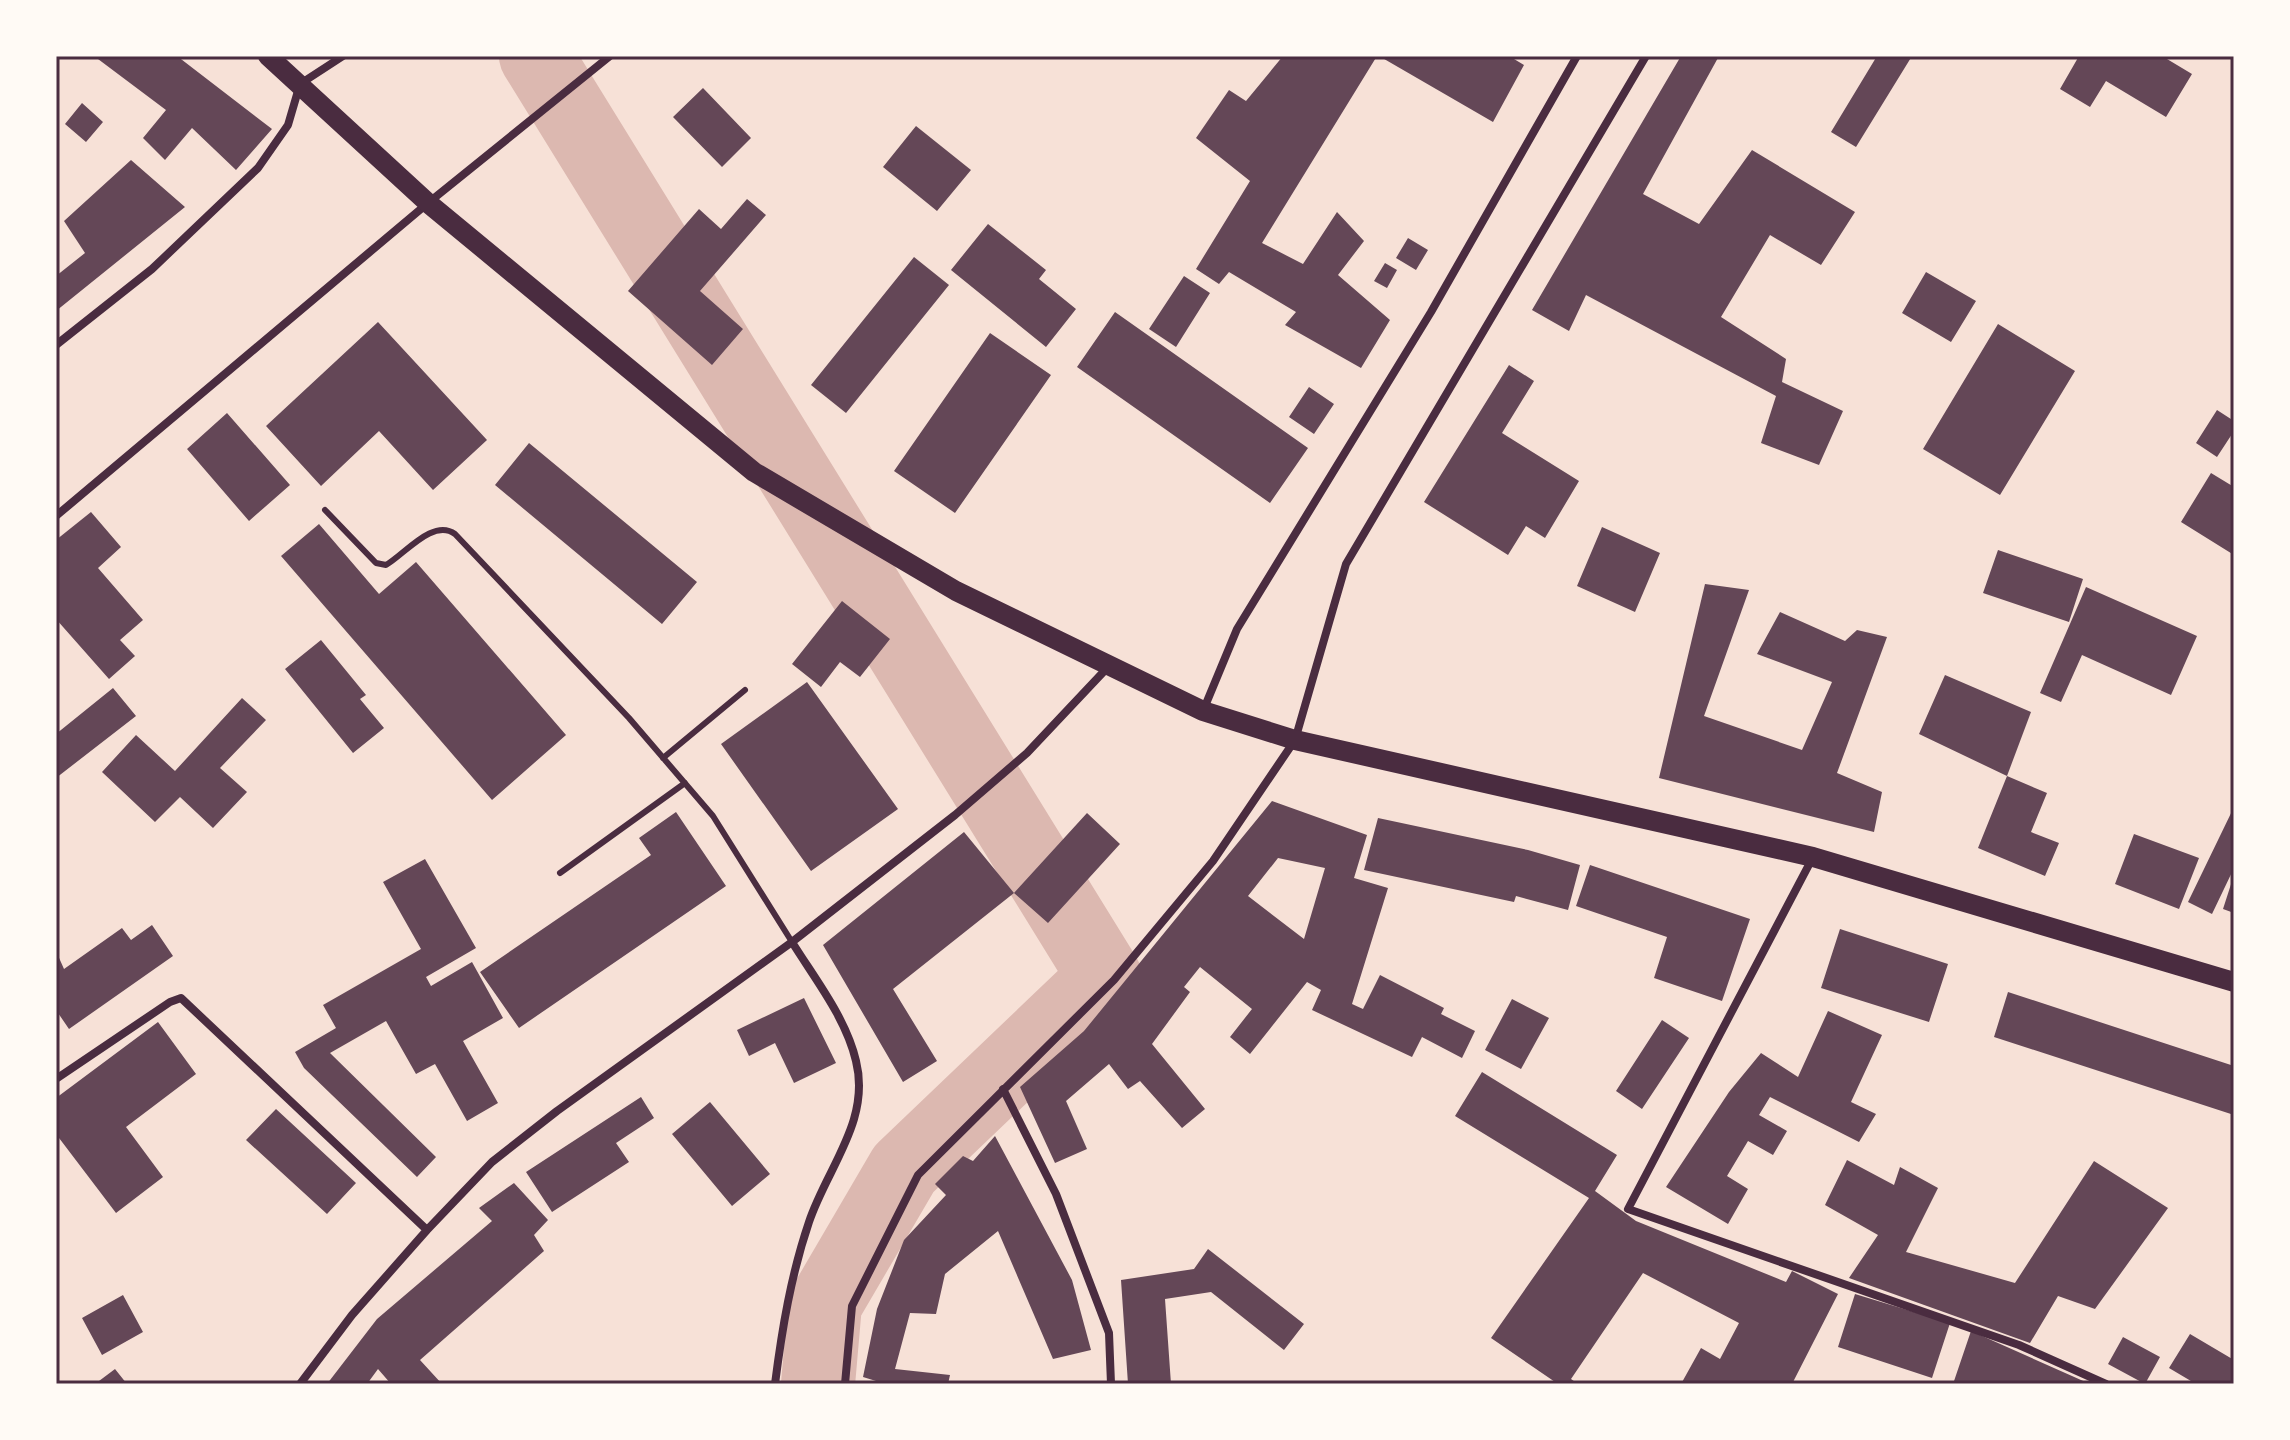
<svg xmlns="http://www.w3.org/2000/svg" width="2290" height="1440" viewBox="0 0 2290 1440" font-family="'Source Sans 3',sans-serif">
<rect width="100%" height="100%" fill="#f7e1d7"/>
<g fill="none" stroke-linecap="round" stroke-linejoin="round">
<!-- river -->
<path stroke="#dcb8b0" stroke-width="74" d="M536,56l569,921 -201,192 -79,135 -7,80"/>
</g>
<!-- building -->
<path fill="#644757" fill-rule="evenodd" d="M94,56h83l95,73 -36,41 -44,-42 -27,32 -22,-22 23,-28z
M1283,56h94l-115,187 41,21 34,-52 27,29 -26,34 52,45 -29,48 -76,-43 11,-13 -67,-40 -10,12 -23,-15 54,-88 -54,-43 33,-48 17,11z
M1379,56h130l15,9 -31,57z
M1681,56h38l-76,138 56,30 53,-74 103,62 -34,53 -51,-30 -49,82 65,42 -4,23 61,29 -24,54 -58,-22 15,-47 -190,-101 -17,36 -37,-21z
M1877,56h35l-56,91 -25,-15z
M2079,56h83l30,18 -26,43 -60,-36 -16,26 -30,-18z
M703,88l48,50 -29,29 -49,-50z
M82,103l21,19 -17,20 -21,-18z
M916,126l55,44 -34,41 -54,-44z
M131,160l54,47 -129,104v-35l29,-23 -21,-32z
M747,199l19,16 -66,76 43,38 -31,36 -84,-74 71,-82 22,20z
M988,224l58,46 -7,9 37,30 -30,38 -95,-77z
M1408,238l20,12 -12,20 -20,-12z
M914,257l35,28 -103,128 -35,-28z
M1385,263l12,7 -10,18 -13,-7z
M1926,272l50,29 -25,41 -49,-29z
M1184,276l26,17 -34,54 -27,-18z
M1115,312l193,136 -38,55 -193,-136z
M378,322l109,118 -54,50 -54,-59 -58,55 -55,-60z
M1998,324l77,47 -75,124 -77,-46z
M990,333l61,42 -96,138 -61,-42z
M1509,365l25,16 -32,52 77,48 -34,57 -19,-12 -18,29 -84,-53z
M1309,387l25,17 -20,30 -25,-17z
M2217,410l17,11v10l-17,26 -21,-14z
M227,413l63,72 -41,36 -62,-72z
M529,443l168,139 -35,42 -167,-139z
M2211,473l23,14v68l-53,-33z
M91,512l30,35 -23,21 45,52 -23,20 15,16 -26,23 -53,-60v-79z
M319,524l60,70 37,-32 150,173 -74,65 -211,-244z
M1602,527l58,26 -25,59 -58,-26z
M1998,550l85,29 -14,43 -86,-29z
M1705,584l44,6 -45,126 98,34 30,-68 -75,-28 23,-42 65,29 12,-11 30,7 -50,136 45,19 -8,40 -215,-54z
M2086,587l111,49 -26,59 -89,-40 -21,47 -21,-9z
M842,601l48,38 -30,38 -20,-15 -19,25 -29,-23z
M321,640l45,55 -6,4 24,29 -31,25 -68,-84z
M1945,675l86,37 -24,64 40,17 -16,39 28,11 -14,33 -67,-28 29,-72 -88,-42z
M807,682l91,127 -87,62 -90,-127z
M113,688l23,28 -80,62v-44z
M242,698l24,22 -46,48 27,24 -34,36 -33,-31 -25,25 -53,-50 34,-37 39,36z
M1272,801l95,34 -13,43 34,10 -36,116 11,5 17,-34 64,33 -3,6 34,17 -13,27 -40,-21 -10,20 -100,-47 9,-20 -14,-8 -57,72 -20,-17 22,-28 -52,-42 -16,20 6,5 -38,52 53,65 -23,19 -42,-47 -12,8 -19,-25 -43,37 21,48 -32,14 -35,-76 64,-56zM1278,858l47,10 -21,71 -56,-43z
M2234,807v61l-22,46 -24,-12z
M676,812l50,74 -207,142 -39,-56 171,-117 -12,-17z
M1087,813l33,31 -72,79 -34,-30z
M1378,818l150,32 52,15 -12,45 -52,-14 -2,6 -150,-32z
M964,832l50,61 -121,96 44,72 -34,21 -80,-137z
M2134,834l65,24 -20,51 -64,-25z
M425,859l51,89 -50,29 5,9 41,-24 31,56 -40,23 35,62 -31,18 -32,-57 -19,10 -30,-53 -56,32 106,104 -19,20 -113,-109 -9,-16 41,-24 -13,-23 98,-56 -38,-67z
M1590,865l160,54 -28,82 -68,-23 13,-41 -91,-31z
M2233,878l1,1v34l-11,-4z
M152,925l21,31 -104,73 -13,-19v-59l8,18 58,-41 9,12z
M1840,929l108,35 -19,58 -108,-34z
M2008,992l226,74v49l-240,-78z
M804,998l32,65 -42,20 -19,-40 -26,13 -12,-26z
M1512,999l37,19 -28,51 -36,-19z
M1828,1011l54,24 -31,67 25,12 -17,28 -89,-45 -11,18 28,16 -14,24 -25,-14 -21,35 21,13 -20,35 -62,-37 63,-95 32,-39 37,24z
M1662,1020l27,18 -47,71 -26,-18z
M158,1022l38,52 -70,53 37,50 -47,36 -60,-79v-36z
M1482,1072l135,83 -22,36 41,30 150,61 6,-11 46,23 -46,90h-111l20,-36 19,11 19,-36 -96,-50 -72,106 7,5h-20l-67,-46 98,-140 -134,-82z
M641,1097l13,21 -38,25 13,19 -77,50 -26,-40z
M710,1102l60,72 -38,32 -60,-72z
M276,1109l80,74 -29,31 -81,-74z
M995,1136l77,144 19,70 -38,9 -55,-128 -53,43 -9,40 -26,-1 -15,56 55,6 -2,9h-73l1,-3 -13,-4 14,-68 27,-69 42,-45 -11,-11 28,-28 10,5z
M1847,1160l47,25 6,-18 38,21 -32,64 109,31 79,-122 74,47 -73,101 -37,-13 -28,47 -181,-65 29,-43 -53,-30z
M514,1183l34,37 -14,15 10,16 -124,109 22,24h-51l-13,-15 -11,15h-40l50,-65 115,-98 -13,-13z
M1208,1249l96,75 -20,26 -73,-58 -46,7 6,85h-43l-7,-104 73,-11z
M1855,1294l95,29 -18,55 -94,-31z
M123,1295l20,37 -41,23 -20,-37z
M1971,1331l119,53h-137z
M2190,1334l44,26v24h-38l-27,-16z
M2123,1337l37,20 -15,27 -37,-20z
M115,1369l12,15h-32z"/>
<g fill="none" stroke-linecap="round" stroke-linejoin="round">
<!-- service -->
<path stroke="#4a2c40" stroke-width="6" d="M325,510l51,53 10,2c19,-11 47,-47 69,-31l174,184 84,98 79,126
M663,758l82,-68
M560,873l125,-90"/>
<!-- minor -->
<path stroke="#4a2c40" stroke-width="8" d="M56,345l96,-76 106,-101 30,-43 12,-41 43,-28
M56,516l372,-313 182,-147
M1203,711l34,-82 194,-317 146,-256
M1813,857l-185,352 391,136 87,39
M56,1079l114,-77 11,-4 246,232
M1003,1089l53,105 53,139 2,51
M300,1384l52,-69 75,-85 65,-68 65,-51 235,-169
M775,1384c7,-55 16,-109 34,-162 18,-54 62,-101 47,-161 -10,-43 -41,-82 -64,-119l163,-127 72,-62 82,-87
M845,1384l7,-78 66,-131 196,-195 99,-119 82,-121 51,-176 300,-508"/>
<!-- primary -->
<path stroke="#4a2c40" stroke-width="20" d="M268,56l160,147 326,269 202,119 247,120 92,29 518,117 421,125"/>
</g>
<!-- border -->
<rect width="2290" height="1440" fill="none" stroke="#fffaf5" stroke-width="116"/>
<rect x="58" y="58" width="2174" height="1324" fill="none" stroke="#4a2c40" stroke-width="3"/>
</svg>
